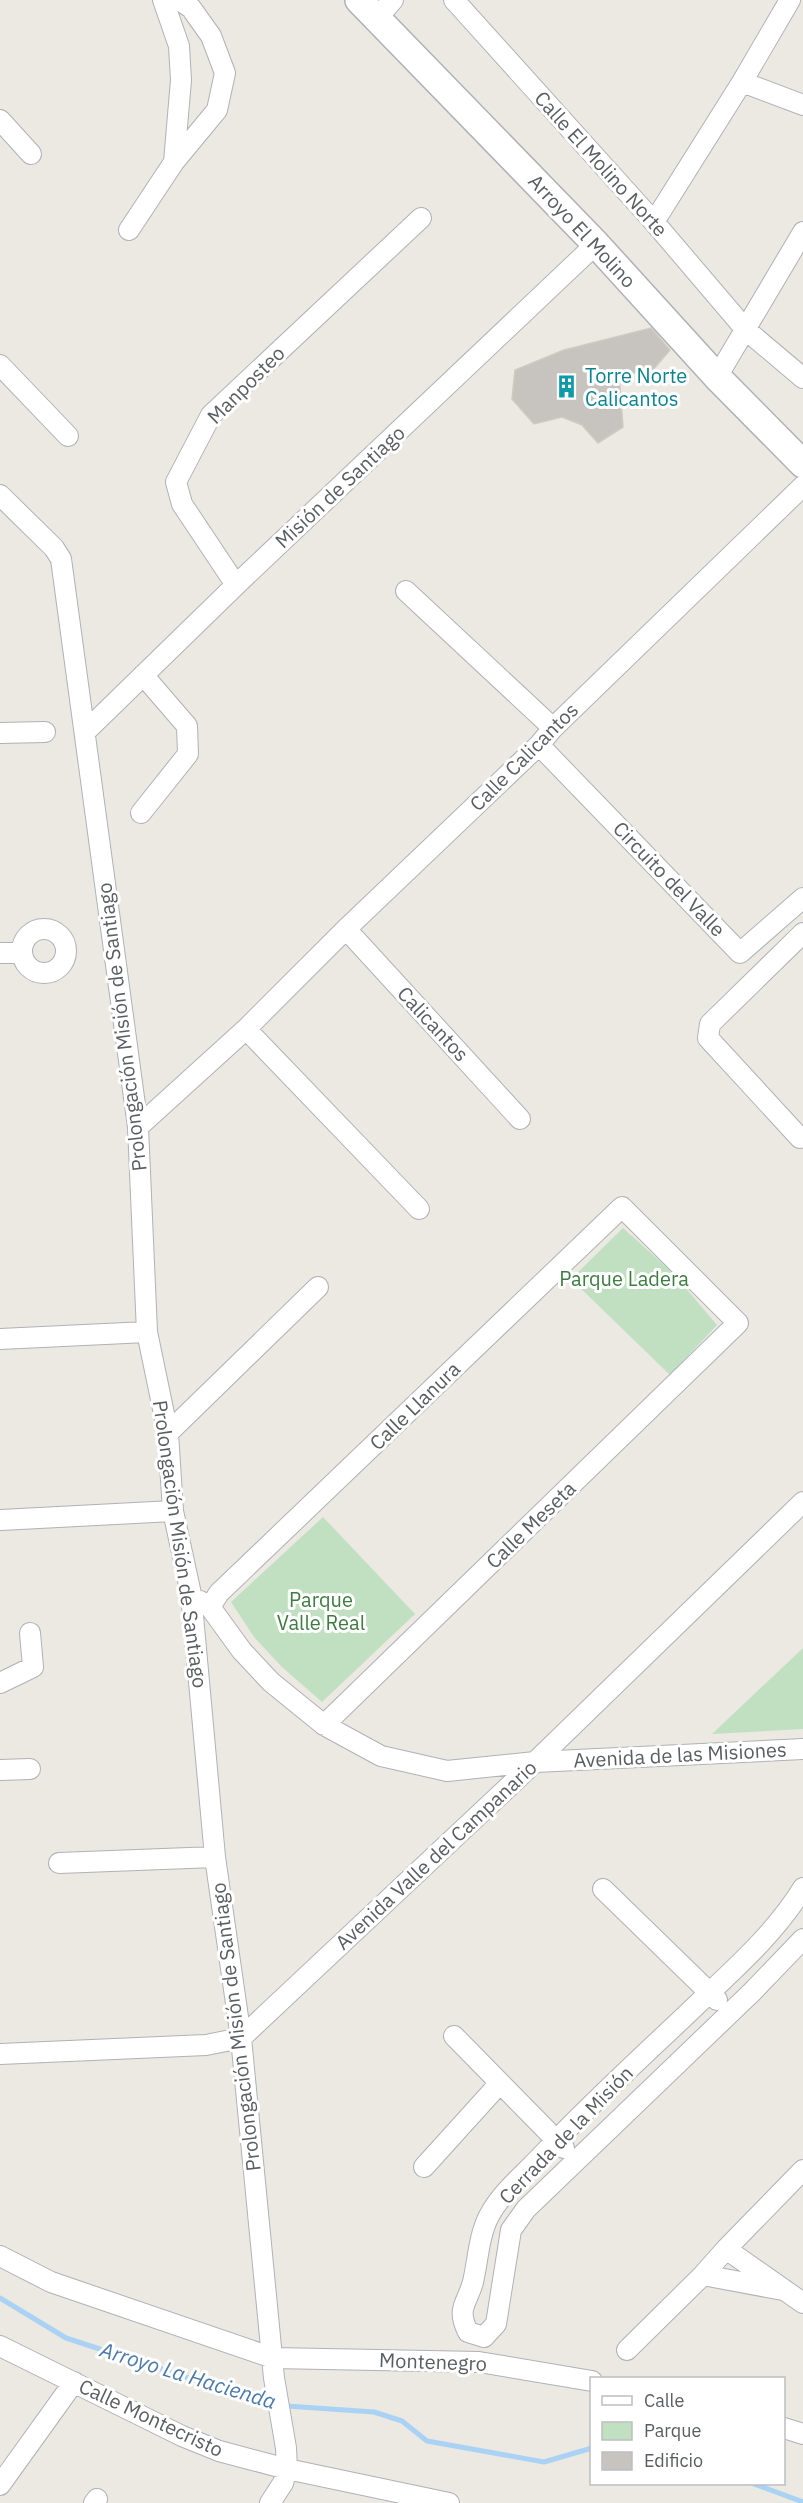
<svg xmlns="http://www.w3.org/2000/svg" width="803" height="2503" viewBox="0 0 803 2503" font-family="'IBM Plex Sans',sans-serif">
<rect width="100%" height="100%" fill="#ebe9e2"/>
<!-- green -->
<path fill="#c1e0c2" d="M623,1228l49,44 45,53 -47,50 -99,-96z
M323,1517l92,97 -93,88 -40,-35 -28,-30 -23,-35z
M803,1648v81l-91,5z"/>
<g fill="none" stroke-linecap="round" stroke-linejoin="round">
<!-- stream -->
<path stroke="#a9d2f4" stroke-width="5" d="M0,2298l66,40 206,67 102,7 28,9 25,20 117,21 48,-14
M754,2484l49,18"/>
</g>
<!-- building -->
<path fill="#c7c4bf" stroke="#cfcbc1" stroke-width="1.5" d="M651,328l19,22 -19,22 -32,2 4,53 -25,16 -16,-18 -20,-8 -28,7 -22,-25 3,-29 49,-20z"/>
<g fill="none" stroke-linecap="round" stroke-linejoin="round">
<defs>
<path id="street" d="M454,0l200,222 92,108 57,48
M377,18l16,-18
M742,82l48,-82
M0,120l31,34
M174,162l43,-52 8,-37 -14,-37 -20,-28 -12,-8
M654,222l88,-140 61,23
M129,230l45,-68 7,-82 -2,-34 -16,-46
M0,365l68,71
M717,377l86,-145
M0,495l54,53 7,11 77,568 9,205 21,101 5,78 18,83 24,263 26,181 33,340 12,70 1,21 -4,14 -13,20
M236,585l-54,-81 -6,-22 35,-67 210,-197
M406,591l147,137
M85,732l151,-147 360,-341
M0,733l45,-1
M539,745l201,208 63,-55
M141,813l47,-59 -1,-28 -44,-51
M346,929l174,190
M22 951a22 22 0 1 1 44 0a22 22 0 1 1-44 0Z
M0,953h22
M246,1029l173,180
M138,1127l108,-98 100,-100 193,-184 14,-17 250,-242
M800,1138l-92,-100 2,-14 93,-91
M0,1339l147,-7
M168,1433l150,-146
M1,1520l172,-9
M200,1601l10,6 32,44 29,31 53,43 57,31 66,15 88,-9 268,-13
M210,1607l9,-14 403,-386 116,116 -414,402
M0,1683l33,-16 -3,-34
M0,1770l30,-1
M59,1863l156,-6
M803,1888c-26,42 -61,74 -97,108 -53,51 -109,101 -160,155 -18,20 -44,40 -57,65 -10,19 -11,44 -16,66 -6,22 -17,26 -5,50l16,5 12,-13 15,-94 15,-21 226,-217 51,-53
M603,1889l114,111
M454,2036l110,112
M0,2054l206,-9 35,-7 294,-276 268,-260
M424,2167l76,-84
M726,2249l77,54
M0,2256l51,26 222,76 206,4 113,19
M783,2290l-80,-15 23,-26 77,-79
M0,2346l182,90 37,15 68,18 162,34
M627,2350l76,-75
M784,2428l19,6
M0,2485l74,-103
M94,2503l3,-4"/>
<path id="secondary" d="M359,0l237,244 121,133 86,87"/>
</defs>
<!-- street casing -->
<use href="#street" stroke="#afb2b6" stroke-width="22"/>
<!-- secondary casing -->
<use href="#secondary" stroke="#afb1b6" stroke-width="30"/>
<!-- street -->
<use href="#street" stroke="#fff" stroke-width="20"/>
<!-- secondary -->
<use href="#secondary" stroke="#fff" stroke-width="27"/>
</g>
<!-- icons -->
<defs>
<symbol id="building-bare" viewBox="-9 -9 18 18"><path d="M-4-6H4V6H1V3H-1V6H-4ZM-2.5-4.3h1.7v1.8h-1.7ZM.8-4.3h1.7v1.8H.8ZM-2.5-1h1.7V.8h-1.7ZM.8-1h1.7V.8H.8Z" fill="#0f9aa8" stroke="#fff" stroke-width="2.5" paint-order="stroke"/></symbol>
</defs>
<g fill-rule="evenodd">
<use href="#building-bare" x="550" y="370" width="33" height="33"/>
</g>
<g text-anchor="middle" stroke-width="6" stroke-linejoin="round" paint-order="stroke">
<!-- street labels -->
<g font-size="20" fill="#5a5d61" stroke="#fff">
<text transform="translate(601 164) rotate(48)" y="7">Calle El Molino Norte</text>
<text transform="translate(582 231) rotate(47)" y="7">Arroyo El Molino</text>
<text transform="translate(246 385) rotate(-45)" y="7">Manposteo</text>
<text transform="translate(340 487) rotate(-43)" y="7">Misión de Santiago</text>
<text transform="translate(524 757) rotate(-45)" y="7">Calle Calicantos</text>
<text transform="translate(669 879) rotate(46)" y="7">Circuito del Valle</text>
<text transform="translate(433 1024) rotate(47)" y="7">Calicantos</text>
<text transform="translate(122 1027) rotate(-97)" y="7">Prolongación Misión de Santiago</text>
<text transform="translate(415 1406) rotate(-44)" y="7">Calle Llanura</text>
<text transform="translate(531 1525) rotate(-44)" y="7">Calle Meseta</text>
<text transform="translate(180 1544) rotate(82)" y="7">Prolongación Misión de Santiago</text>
<text transform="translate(680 1755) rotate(-3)" y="7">Avenida de las Misiones</text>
<text transform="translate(436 1855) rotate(-43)" y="7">Avenida Valle del Campanario</text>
<text transform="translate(236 2027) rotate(-97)" y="7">Prolongación Misión de Santiago</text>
<text transform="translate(566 2135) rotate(-46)" y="7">Cerrada de la Misión</text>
<text transform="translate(433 2362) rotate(2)" y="7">Montenegro</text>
<text transform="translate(151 2418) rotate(25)" y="7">Calle Montecristo</text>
</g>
<!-- culture labels -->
<g font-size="20" fill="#0d838f" stroke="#fff" text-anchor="start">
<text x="585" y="383">Torre Norte<tspan x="585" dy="23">Calicantos</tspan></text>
</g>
<!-- park labels -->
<g font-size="20" fill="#3e7d42" stroke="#fff">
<text x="624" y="1286">Parque Ladera</text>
<text x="321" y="1607">Parque<tspan x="321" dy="23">Valle Real</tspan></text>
</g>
<!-- water labels -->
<g font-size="21" font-style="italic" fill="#4c79ac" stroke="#fff">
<text transform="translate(188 2376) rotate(17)" y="7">Arroyo La Hacienda</text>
</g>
</g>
<!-- legend -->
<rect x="590" y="2377" width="195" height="108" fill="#ffffff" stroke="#bdbec0" stroke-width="1.5"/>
<rect x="602" y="2396" width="30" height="9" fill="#ffffff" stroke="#bdbec0" stroke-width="1.5"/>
<text x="644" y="2407" font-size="18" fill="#5a5d61">Calle</text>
<rect x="602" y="2422" width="30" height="18" fill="#c1e0c2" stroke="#bdbec0" stroke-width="1.5"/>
<text x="644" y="2437" font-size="18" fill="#5a5d61">Parque</text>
<rect x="602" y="2452" width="30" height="18" fill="#c7c4bf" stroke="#bdbec0" stroke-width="1.5"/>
<text x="644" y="2467" font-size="18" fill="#5a5d61">Edificio</text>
</svg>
